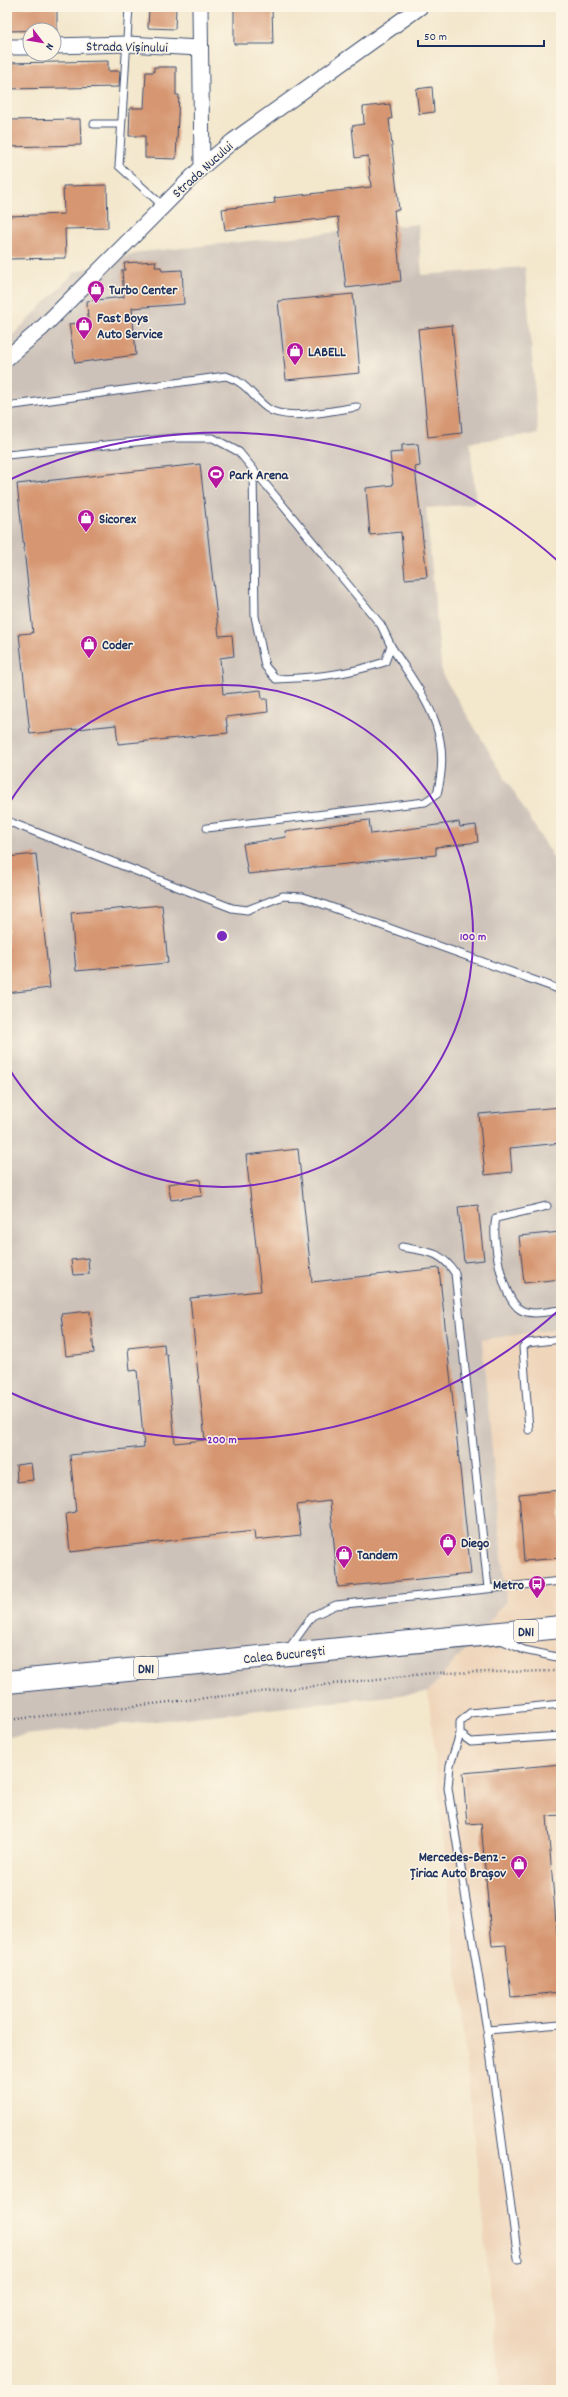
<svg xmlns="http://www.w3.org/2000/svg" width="568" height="2397" viewBox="0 0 568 2397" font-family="Dekko,sans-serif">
<rect width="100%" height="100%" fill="#fcf5e5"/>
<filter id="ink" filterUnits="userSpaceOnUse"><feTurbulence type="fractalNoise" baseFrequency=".025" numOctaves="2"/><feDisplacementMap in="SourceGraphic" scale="8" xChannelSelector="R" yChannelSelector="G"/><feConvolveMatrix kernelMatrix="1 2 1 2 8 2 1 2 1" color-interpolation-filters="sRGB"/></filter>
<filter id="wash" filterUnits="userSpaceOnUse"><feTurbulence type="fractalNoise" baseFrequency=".012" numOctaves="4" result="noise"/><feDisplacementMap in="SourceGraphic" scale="16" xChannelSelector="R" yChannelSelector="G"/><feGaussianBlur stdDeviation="0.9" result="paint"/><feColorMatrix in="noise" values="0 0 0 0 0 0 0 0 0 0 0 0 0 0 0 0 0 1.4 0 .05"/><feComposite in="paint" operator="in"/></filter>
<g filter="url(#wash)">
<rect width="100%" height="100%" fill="#f3e7cc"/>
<!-- built -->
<path fill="#efd6bb" d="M561,1328v1062h-61l-72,-698 78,-90 -24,-263z"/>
<!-- industrial -->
<path fill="#cdc2b9" d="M418,224l4,51 103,-8 13,167 -68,8 6,62 -50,4 16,166 119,196v458l-79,12 24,262 -78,90 -421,45v-1396l68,-69 67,-20z"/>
<g id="blocks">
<!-- building -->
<path fill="#d69671" d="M7,7h50v23l-50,1z
M149,7h27l-1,22 -27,-1z
M234,7h38l1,37h-39z
M108,61v10h12l-1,16 -112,2v-26z
M154,67h22v28h3l-3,64 -31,-1v-22h-16l1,-28h14l2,-36h8z
M432,87l2,25 -15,2 -3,-25z
M390,104l2,15h-3l10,91h-5l7,71 -55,7 -8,-71 -113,13 -3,-21 53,-6 -1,-5 97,-11 -3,-31 -13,2 -3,-32 12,-2 -1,-17z
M80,119l1,26 -74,2v-27z
M107,185l1,43 -43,1 1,29 -59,1v-43l57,-2 -1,-28z
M156,261l-1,6h6l1,4 20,-1 2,34 -52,4 4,47 -61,8 -6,-39 19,-2 -1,-21 37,-4 -2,-27h3l-1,-7z
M353,294l7,79 -74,7 -8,-79z
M452,325l10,108 -34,4 -10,-108z
M418,444l2,22 -5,1 12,110 -22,2 -4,-47 -31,3 -4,-47 27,-3 -3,-32 12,-1v-7z
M200,464l19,172 13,-1 2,21 -14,2 3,36 38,-4 1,9h5l1,13 -42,5 2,16 -110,11 -2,-19 -86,9 -11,-100 14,-1 -16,-149z
M369,820l2,14 88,-12 1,5 16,-2 2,17 -42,5v8l-188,19 -5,-30 43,-7 -1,-6z
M36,854l14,134 -43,5v-136z
M162,905l6,58 -92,8 -5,-58z
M561,1107v36l-51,5 2,24 -27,3 -6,-61z
M298,1149l14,133 127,-14 32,306 -133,13 -8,-86 -33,4 4,30 -46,5 -1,-9 -184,21 -4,-38 10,-2 -6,-57 74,-8 -7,-77 -7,1 -2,-23 36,-4 1,11 2,-1 8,89 30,-3 -15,-142 71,-7 -15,-136z
M200,1179l2,17 -31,4 -3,-16z
M478,1205l6,55 -20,2 -6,-55z
M561,1232v47l-37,4 -5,-47z
M88,1258l1,16 -16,1 -2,-15z
M90,1311l4,42 -28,3 -5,-42z
M31,1463l2,17 -16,2 -1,-17z
M561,1490v68l-37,3 -5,-67z
M561,1764v51l-14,1 10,118 4,-1v59l-50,5 -5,-52 -14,1 -11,-123 -14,1 -4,-51z"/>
</g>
</g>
<g filter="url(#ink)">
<use href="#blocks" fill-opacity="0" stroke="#3b4b6e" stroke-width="1"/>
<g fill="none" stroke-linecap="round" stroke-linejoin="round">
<defs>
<path id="service" d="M129,7l-10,159 43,39
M94,124h27
M7,406l219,-30c23,8 24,19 41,32 18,14 67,2 90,-1
M7,455l168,-17h38l26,14 14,17 2,147 10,50 11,13c39,-1 72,-5 109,-17l6,-16 -10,-21 -128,-156
M7,821l225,87 15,2 36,-14 20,1 258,93
M207,828l218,-26 12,-8c17,-64 -14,-97 -46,-148
M547,1206l-51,12c-5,19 6,81 25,92 11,6 28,1 40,0
M402,1247c25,5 38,3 53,26l33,315
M529,1430l-6,-83 5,-4 33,-4
M501,1640l23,10 37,8
M287,1651l25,-35 24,-11 225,-24
M561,1704l-91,9 -10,9v12l11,8 90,-6
M460,1734l-10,31 -2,23 39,242 31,229
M487,2030l74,-6"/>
<path id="minor" d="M200,7l2,160
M54,46l73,-2 72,4
M7,47h23
M7,358l35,-30 160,-161 31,-26 187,-134"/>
<path id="primary" d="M7,1682l554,-55"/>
</defs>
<!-- service casing -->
<use href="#service" stroke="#3b4b6e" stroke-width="9"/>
<!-- minor casing -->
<use href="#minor" stroke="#3b4b6e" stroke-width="17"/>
<!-- primary casing -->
<use href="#primary" stroke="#3b4b6e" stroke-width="24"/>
<!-- path -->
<path stroke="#3b4b6e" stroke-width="2.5" stroke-dasharray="1 3" stroke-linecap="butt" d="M7,1720l425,-47 127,-2"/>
<!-- service -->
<use href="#service" stroke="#fff" stroke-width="7"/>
<!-- minor -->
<use href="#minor" stroke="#fff" stroke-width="15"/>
<!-- primary -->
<use href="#primary" stroke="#fff" stroke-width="22"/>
</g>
</g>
<!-- distance rings -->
<g fill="none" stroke="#7b2cbf" stroke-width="2">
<path d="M8 805A251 251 0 1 1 8 1067"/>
<path d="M559 1310A503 503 0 0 1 9 1392M9 480A503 503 0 0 1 559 562"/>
</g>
<!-- icons -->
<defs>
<symbol id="shop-pin" viewBox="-11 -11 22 30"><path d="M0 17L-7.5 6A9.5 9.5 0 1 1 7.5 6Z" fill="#b5179e" stroke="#fcf5e5"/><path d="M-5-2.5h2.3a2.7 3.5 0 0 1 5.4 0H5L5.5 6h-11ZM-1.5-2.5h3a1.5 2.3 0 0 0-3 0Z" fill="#fff"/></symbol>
<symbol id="stadium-pin" viewBox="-11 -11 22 30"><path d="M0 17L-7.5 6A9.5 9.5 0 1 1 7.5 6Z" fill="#b5179e" stroke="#fcf5e5"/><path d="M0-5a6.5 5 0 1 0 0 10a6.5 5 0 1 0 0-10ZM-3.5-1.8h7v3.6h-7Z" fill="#fff"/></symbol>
<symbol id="bus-pin" viewBox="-11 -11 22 30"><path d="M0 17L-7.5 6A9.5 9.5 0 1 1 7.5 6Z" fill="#b5179e" stroke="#fcf5e5"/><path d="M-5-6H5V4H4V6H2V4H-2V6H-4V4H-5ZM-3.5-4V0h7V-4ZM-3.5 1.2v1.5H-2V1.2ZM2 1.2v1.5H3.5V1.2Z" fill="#fff"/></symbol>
</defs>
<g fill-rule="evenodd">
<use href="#shop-pin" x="86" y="279" width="20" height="27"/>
<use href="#shop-pin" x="74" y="315" width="20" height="27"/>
<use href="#shop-pin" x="285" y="341" width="20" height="27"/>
<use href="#stadium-pin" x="206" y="464" width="20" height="27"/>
<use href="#shop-pin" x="76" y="508" width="20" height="27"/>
<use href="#shop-pin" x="79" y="634" width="20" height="27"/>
<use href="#shop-pin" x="438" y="1532" width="20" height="27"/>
<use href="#shop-pin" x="334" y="1544" width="20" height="27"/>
<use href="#bus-pin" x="527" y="1574" width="20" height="27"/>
<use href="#shop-pin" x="509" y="1854" width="20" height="27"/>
</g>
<g text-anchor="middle" stroke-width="3" stroke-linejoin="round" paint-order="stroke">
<!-- shield labels -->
<g fill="#fcf5e5" stroke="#5e6a86" stroke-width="1">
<rect x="514" y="1620" width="24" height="22" rx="3"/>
<rect x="134" y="1657" width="24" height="22" rx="3"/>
</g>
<g font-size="13" font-weight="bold" fill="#1b2f5e">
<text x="526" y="1636">DN1</text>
<text x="146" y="1673">DN1</text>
</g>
<!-- street labels -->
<g font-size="14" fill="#1b2f5e" stroke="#fcf5e5">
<text transform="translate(127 46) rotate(1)" y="5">Strada Vișinului</text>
<text transform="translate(202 169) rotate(-42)" y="5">Strada Nucului</text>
<text transform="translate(284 1654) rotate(-6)" y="5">Calea București</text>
</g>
<!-- poi labels -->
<g font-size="14" font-weight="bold" fill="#1b2f5e" stroke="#fcf5e5" text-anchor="start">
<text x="109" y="294">Turbo Center</text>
<text x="97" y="322">Fast Boys<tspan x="97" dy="16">Auto Service</tspan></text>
<text x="308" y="356">LABELL</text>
<text x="229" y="479">Park Arena</text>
<text x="99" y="523">Sicorex</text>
<text x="102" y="649">Coder</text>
<text x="461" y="1547">Diego</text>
<text x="357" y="1559">Tandem</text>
<text x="524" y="1589" text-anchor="end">Metro</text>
<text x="506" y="1861" text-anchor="end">Mercedes-Benz -<tspan x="506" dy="16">Țiriac Auto Brașov</tspan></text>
</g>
</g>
<circle cx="222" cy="936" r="6" fill="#7b2cbf" stroke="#fcf5e5" stroke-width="2"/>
<g font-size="12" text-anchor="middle" font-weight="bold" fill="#7b2cbf" stroke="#fcf5e5" stroke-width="3" stroke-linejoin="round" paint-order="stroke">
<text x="473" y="940">100 m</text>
<text x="222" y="1443">200 m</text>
</g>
<!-- margin -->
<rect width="568" height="2397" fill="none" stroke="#fcf5e5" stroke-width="24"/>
<!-- north arrow -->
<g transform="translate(42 42) rotate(121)"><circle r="19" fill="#fcf5e5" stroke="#a2a6af"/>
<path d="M0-3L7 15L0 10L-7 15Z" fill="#b5179e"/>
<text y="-6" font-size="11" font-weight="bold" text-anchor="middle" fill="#1b2f5e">N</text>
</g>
<!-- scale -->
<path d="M418 40v6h126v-6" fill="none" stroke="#1b2f5e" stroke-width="2"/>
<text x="424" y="40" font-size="12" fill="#1b2f5e" stroke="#fcf5e5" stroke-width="3" paint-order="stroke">50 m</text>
</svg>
